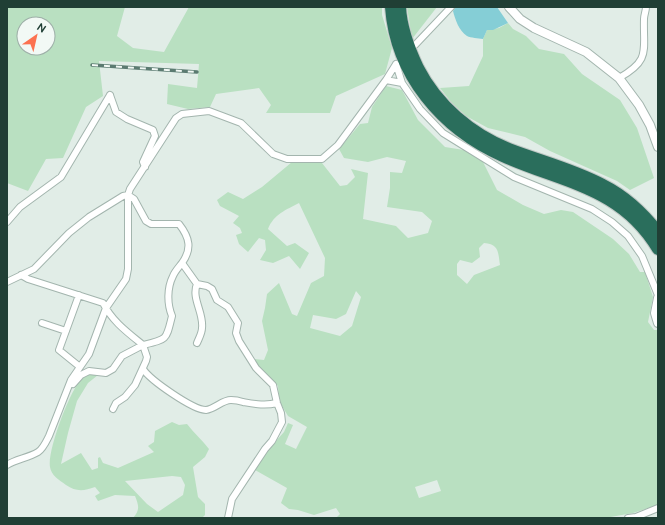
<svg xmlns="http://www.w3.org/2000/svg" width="665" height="525" viewBox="0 0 665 525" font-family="Ubuntu,sans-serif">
<rect width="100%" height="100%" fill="#e1ede7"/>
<!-- green -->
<path fill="#b9e0c1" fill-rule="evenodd" d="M7,7h118l-8,29 16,12 31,4 25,-45h193v8l10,33 -7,26 -49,22 -6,17h-64l5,-8 -12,-17 -43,6 -6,13 -22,2 -21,-5 1,-20 29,4 2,-24 -100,-3 4,35 -17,11 -23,51 -17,1 -18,32 -21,-8zM24,24h24v24h-24z
M407,7h30l-25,32z
M508,23l5,6 13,7 13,13 25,5 18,20 38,26 17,28 17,50 -24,12 -13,-9 -67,-30 -25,-14 -37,-9 -22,-12 -15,-14 -11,-14 29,-2 14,-30v-17l4,-9 12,-2z
M386,86l16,4 16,30 27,27 19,3 18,10 15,30 26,15 21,9 17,-4 12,2 40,27 16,15 11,18h5l8,25 -5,25 6,8h4v175l-25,8 -28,5h-269l4,-4 -4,-6 -22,7 -16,-5 -9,-1 -8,-6 6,-15 -32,-18 11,-18 18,-20 4,-9 5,2 -8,19 11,5 11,-22 -19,-11 -9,-15 -1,-15 -19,-19 -5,-8 10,1 4,-10 -6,-29 3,-13 2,-14 12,-11 13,31 5,2 14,-33 13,-7 1,-18 -26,-55c-13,7 -25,11 -31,26l19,17 8,-3 14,10 -9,16 -11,-13 -16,7 -13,-3 6,-10 -1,-10 -6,-2 -11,14 -9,-8 -3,-9 6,-2 -2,-5 -7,-5 6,-7 -19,-10 -3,-6 11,-8 15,7 19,-12 30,-25 30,1 18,23 7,-1 8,-8 -4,-8 17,4 -5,46 33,7 12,12 20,-5 4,-12 -10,-9 -35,-5 3,-19v-16l12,1 4,-12 -19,-4 -19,5 -24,-4 -5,-9 21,-25 8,-1 4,-16zM484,243c15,1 14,9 16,22l-26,10 -7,9 -10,-9v-11l3,-4 12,3 8,-6 -1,-9zM356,291l5,6 -9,29 -12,10 -30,-8 3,-13 23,4 10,-5zM437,480l4,11 -22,7 -4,-11z
M90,374l8,1 -10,8 -11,18 -9,32 -7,31 20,-11 11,17 6,-2v-10l2,-1 3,6 15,5 36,-16 -6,-6 6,-4 1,-11 17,-9 7,3 8,-1c7,9 15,16 22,25l-4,8 -12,10 5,30 7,7v11l-3,3h-69c7,-8 6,-12 2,-22l-20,-1 -17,6 -3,-5 5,-3 -5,-6c-11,4 -19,5 -29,-2 -7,-5 -15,-10 -16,-18 -3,-16 20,-77 32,-89 2,-2 6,-3 8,-4zM172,476l9,1 4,8 -2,10 -25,17 -11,-8 -22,-23z"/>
<!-- water -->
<path fill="#85ced6" d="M456,7h41l11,16 -15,7h-6l-4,9c-5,-1 -12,-1 -16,-3 -8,-5 -12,-17 -14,-25z"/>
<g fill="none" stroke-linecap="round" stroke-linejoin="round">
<defs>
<path id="minor" d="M415,45l36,-38
M396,64l6,19 18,26 23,24 71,44 78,32 20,13 16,14 14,20 16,39
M619,78c32,-18 24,-27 25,-59 0,-4 2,-8 2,-12
M386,80l10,-16
M110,95l6,17 11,7 26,11 2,6 -12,26 2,5
M7,222l13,-15 41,-30 49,-82
M21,275l7,4 75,24c9,18 24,29 40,42 25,-6 23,-5 29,-29 -5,-12 -5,-28 1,-40 2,-5 6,-9 9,-13
M7,282l27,-13 35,-36 20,-16 34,-21 5,-1 6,4 12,22 5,3h28c11,14 13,25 3,39l15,21 10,2 5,3 5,11 11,7 10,16 -2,10 3,8 17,27 17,17 4,18 4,10 1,9 -10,19 -7,8 -33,50 -4,19
M197,284c-6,14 7,29 5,44 0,5 -3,10 -5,15
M79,295l-20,55 21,17
M42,323l24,8
M143,369c7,11 50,41 63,41 9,-1 16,-10 25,-10 4,0 9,1 12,2 12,2 22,4 34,1
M73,384l8,-9 8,-4 17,2 7,-4 9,-13 21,-11 4,12 -1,4 -11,24 -10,12 -9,6 -3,6
M7,465c9,-6 21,-7 31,-13 5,-3 8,-10 11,-16l22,-56 18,-26 17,-46 20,-29 2,-10v-74l2,-6 46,-71 6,-4 27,-3 32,12 32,31 14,5h35l16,-14 48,-65 16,3
M628,518l8,-1 22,-9"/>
<path id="tertiary" d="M509,7l11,12 14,9 52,24 33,26 20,27 11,20 8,22
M658,298l-3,15 3,10"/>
<path id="motorway" d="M391,7c5,68 51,122 112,149 60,27 118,31 155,93
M400,7c1,21 9,42 18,61 19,37 53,66 91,81 31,12 64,20 94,36 22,11 40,28 55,47"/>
</defs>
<!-- minor casing -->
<use href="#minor" stroke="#a3b5ae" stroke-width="8"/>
<!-- tertiary casing -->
<use href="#tertiary" stroke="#a3b5ae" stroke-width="10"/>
<!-- motorway casing -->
<use href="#motorway" stroke="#c1c9c6" stroke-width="14"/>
<!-- minor -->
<use href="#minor" stroke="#fff" stroke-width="6"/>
<!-- tertiary -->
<use href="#tertiary" stroke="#fff" stroke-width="8"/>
<!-- motorway -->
<use href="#motorway" stroke="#2a6e5c" stroke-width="12"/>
<defs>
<path id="rail" d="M92,65l105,7"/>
</defs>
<!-- rail casing -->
<use href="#rail" stroke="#5b7b71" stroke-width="3.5"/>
<!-- rail -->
<use href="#rail" stroke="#f2f9f5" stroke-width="2" stroke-dasharray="6" stroke-linecap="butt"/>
</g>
<!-- border -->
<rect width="665" height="525" fill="none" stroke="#203f35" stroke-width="16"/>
<!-- north arrow -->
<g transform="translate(36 36) rotate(34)"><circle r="19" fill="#f2f9f5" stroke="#9eafa8"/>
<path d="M0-3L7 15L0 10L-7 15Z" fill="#fc7250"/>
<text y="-6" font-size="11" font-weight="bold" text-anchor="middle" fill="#203f35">N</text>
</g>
</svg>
